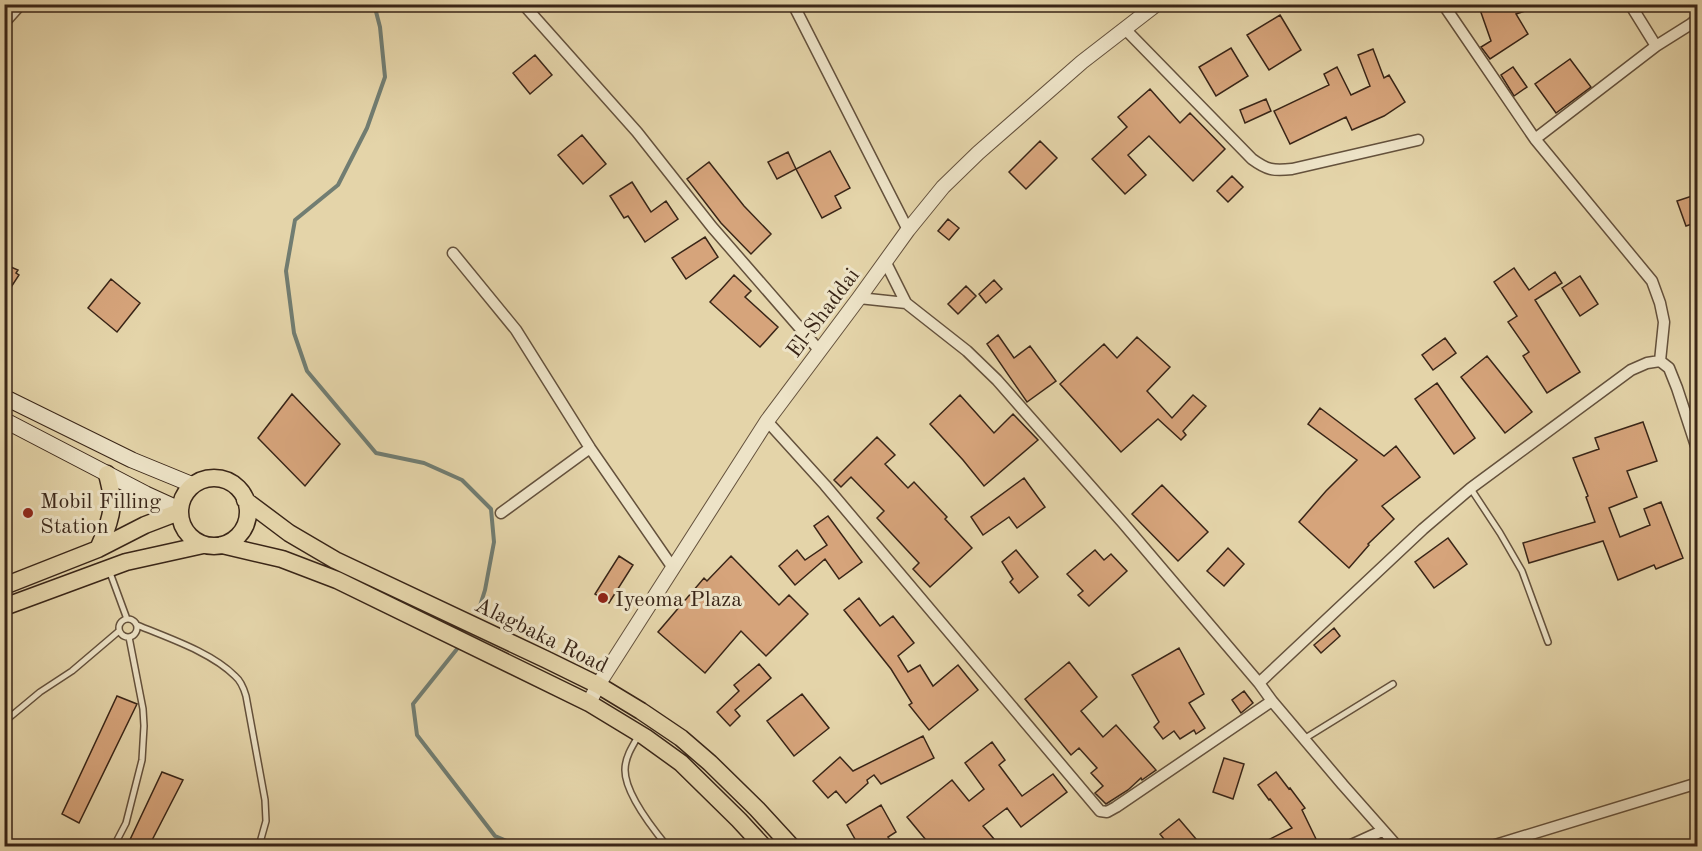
<svg xmlns="http://www.w3.org/2000/svg" width="1702" height="851" viewBox="0 0 1702 851" font-family="'Old Standard TT',serif">
<rect width="100%" height="100%" fill="#e4d4a9"/>
<filter id="stains"><feTurbulence type="fractalNoise" baseFrequency=".00333" numOctaves="4"/><feColorMatrix values="0 0 0 0 .2 0 0 0 0 .09 0 0 0 0 .02 0 0 0 .5 -.17"/></filter>
<radialGradient id="worn" r=".72"><stop offset=".6" stop-color="#630" stop-opacity="0"/><stop offset="1" stop-color="#630" stop-opacity=".3"/></radialGradient>
<g fill="none" stroke-linecap="round" stroke-linejoin="round">
<!-- stream -->
<path stroke="#717d72" stroke-width="4" d="M374,4l6,23 5,50 -18,51 -29,57 -43,35 -9,51 8,62 13,38 69,82 48,10 38,17 29,29 3,33 -9,48 -6,19
M457,649l-44,55 4,31 78,101 23,10"/>
</g>
<!-- building -->
<path fill="#d6a47b" stroke="#392517" stroke-width="1.5" d="M1478,4h61l1,2 -24,8 12,20 -38,25 -9,-12 10,-6z
M1280,15l21,35 -32,20 -22,-35z
M1231,48l17,28 -32,20 -17,-29z
M1373,49l11,29 5,-3 16,27 -21,14 -32,14 -6,-13 -56,27 -16,-33 55,-26 -5,-11 13,-7 14,28 19,-9 -12,-31z
M535,55l17,20 -22,19 -17,-21z
M1570,59l21,28 -35,26 -21,-29z
M1513,67l14,20 -13,9 -13,-21z
M1150,89l30,34 10,-10 35,36 -32,32 -44,-45 -21,19 18,20 -21,19 -33,-35 35,-32 -9,-10z
M1266,99l5,12 -26,12 -5,-13z
M582,135l24,29 -23,20 -25,-29z
M1040,141l17,17 -31,31 -17,-17z
M830,151l20,37 -15,8 6,12 -19,10 -26,-49z
M788,152l8,17 -19,10 -9,-17z
M709,162l35,44 27,28 -20,20 -30,-31 -34,-44z
M1232,176l11,11 -15,15 -11,-11z
M632,182l19,30 15,-11 12,18 -33,23 -17,-26 -4,2 -14,-22z
M1698,194v28l-12,4 -9,-25z
M948,219l11,9 -10,12 -11,-9z
M705,237l13,20 -32,22 -14,-21z
M4,264l14,6 -2,3 3,2 -15,23z
M1514,268l15,22 26,-18 7,11 -27,17 45,72 -33,21 -24,-37 6,-4 -21,-30 9,-6 -23,-34z
M734,275l17,16 -6,6 33,30 -18,20 -50,-45z
M1580,276l18,28 -18,12 -18,-28z
M111,279l29,24 -23,29 -29,-24z
M994,280l8,9 -16,14 -7,-9z
M966,286l10,10 -18,18 -10,-10z
M998,335l16,23 16,-12 26,35 -29,21 -40,-58z
M1137,337l33,30 -23,24 25,27 21,-23 13,11 -23,25 3,4 -5,5 -23,-21 -37,33 -61,-68 44,-40 13,14z
M1445,338l11,15 -23,17 -11,-15z
M1487,356l45,56 -27,21 -44,-56z
M1437,383l38,55 -21,16 -39,-55z
M292,394l48,50 -35,42 -47,-48z
M960,395l34,38 19,-19 25,26 -54,46 -21,-26 -33,-36z
M1320,408l64,48 12,-10 24,31 -38,29 12,13 -26,25 1,1 -20,23 -50,-46 27,-31 31,-31 -49,-36z
M1643,422l14,39 -30,10 10,26 -28,11 11,29 30,-12 -6,-16 17,-7 22,56 -27,11 -2,-4 -36,15 -15,-39 -74,22 -6,-20 72,-21 -9,-25 2,-1 -15,-38 26,-9 -4,-11z
M877,437l18,18 -10,9 23,24 6,-6 33,35 -2,2 27,29 -42,39 -17,-18 6,-6 -42,-45 7,-7 -33,-34 -10,10 -7,-7z
M1024,478l21,29 -28,21 -8,-11 -26,18 -12,-18z
M1162,485l46,47 -30,29 -46,-47z
M828,516l34,46 -23,17 -14,-20 -30,26 -16,-19 18,-16 8,10 22,-15 -13,-19z
M1448,538l19,26 -33,24 -19,-26z
M1228,548l16,16 -20,22 -17,-15z
M1016,550l22,27 -19,16 -9,-11 3,-3 -11,-17z
M1095,550l9,10 7,-6 16,17 -38,35 -11,-11 5,-4 -16,-17z
M619,556l14,9 -24,38 -14,-9z
M731,556l48,49 10,-10 19,19 -42,42 -25,-25 -36,42 -47,-41 46,-54 3,3z
M859,598l21,28 13,-10 21,27 -16,13 10,16 12,-7 13,21 25,-21 20,25 -49,40 -20,-25 3,-2 -21,-34 -47,-59z
M1334,628l6,8 -19,17 -7,-8z
M1179,648l25,46 -15,9 16,25 -9,6 -2,-4 -14,9 -6,-8 -11,8 -9,-12 5,-5 -27,-47z
M1069,662l28,35 -16,14 22,26 13,-12 40,45 -14,10 -1,-2 -13,12 -22,14 -11,-11 8,-7 -12,-13 6,-5 -18,-20 -8,7 -46,-56z
M759,664l12,14 -36,32 5,6 -10,10 -13,-14 22,-21 -5,-6z
M1244,691l9,12 -12,10 -9,-13z
M802,694l27,34 -35,28 -27,-35z
M117,696l20,8 -58,119 -17,-9z
M923,736l11,22 -53,26 -7,-9 -7,5 1,3 -22,20 -10,-12 -8,7 -15,-17 27,-24 13,14z
M992,742l13,18 -6,5 23,31 31,-22 14,18 -46,35 -14,-19 -24,18 17,20h-69l-24,-29 45,-37 17,21 15,-12 -19,-26z
M1224,758l20,6 -11,35 -20,-7z
M162,772l21,8 -34,66h-22z
M1276,772l13,17 1,-1 15,20 -3,2 16,33 -7,3h-55l36,-18 -22,-29 -1,1 -11,-15z
M881,805l15,27 -8,5 6,9h-35l-12,-21z
M1179,819l23,27h-48l10,-7 -4,-5z"/>
<g fill="none" stroke-linecap="round" stroke-linejoin="round">
<defs>
<path id="service" d="M1471,489l29,44 22,38 26,71
M109,570l18,49
M119 628a9 9 0 1 1 18 0a9 9 0 1 1-18 0Z
M137,625c31,13 74,27 98,51 6,5 9,13 11,20l19,104 1,21 -7,25
M4,722l36,-30 32,-21 47,-40
M639,735c-6,10 -14,22 -14,35 0,23 28,59 42,76
M1304,739l89,-55
M114,846l12,-23 16,-63 2,-34 -1,-17 -14,-72"/>
<path id="minor" d="M523,4l114,128 75,95 107,123
M793,4l115,226
M1443,4l92,135 121,-93 35,-22 7,-6
M1630,4l26,42
M4,23l17,-19
M1125,29l127,130c15,11 21,12 40,10l126,-29
M1535,139l117,142 8,22 4,19 -4,39
M453,253l63,77 74,118 83,120
M885,261l21,42 61,48 30,29 126,143 136,160 13,18 71,84 54,61
M859,298l47,5
M767,421l58,64 275,326 7,1 9,-5 156,-106
M501,513l89,-65
M1259,683l164,-154 48,-41 160,-118 16,-7 13,-2 9,7 8,20 21,64
M1349,846l33,-15
M1492,846l206,-63"/>
<path id="tertiary" d="M589,703l9,-18 169,-264 92,-123 49,-68 35,-43 35,-34 104,-91 75,-58"/>
<path id="secondary" d="M4,397l128,63 61,25
M4,420l142,74 33,15"/>
<path id="primary" d="M180 512a34 34 0 1 1 68 0a34 34 0 1 1-68 0Z
M245,500l44,33 46,27 210,99 53,26 43,26 40,27 29,25 47,46 34,37
M222,545l60,14 55,21 252,123 56,34 36,26 58,57 24,26
M98,549c7,-16 15,-33 14,-51 -1,-8 -3,-16 -5,-24
M4,586l94,-37 47,-24 34,-13
M4,607l122,-45 77,-17"/>
</defs>
<!-- service casing -->
<use href="#service" stroke="#64513c" stroke-width="8"/>
<!-- minor casing -->
<use href="#minor" stroke="#64513c" stroke-width="13"/>
<!-- tertiary casing -->
<use href="#tertiary" stroke="#64513c" stroke-width="16"/>
<!-- secondary casing -->
<use href="#secondary" stroke="#392517" stroke-width="17"/>
<!-- primary casing -->
<use href="#primary" stroke="#392517" stroke-width="19"/>
<!-- service -->
<use href="#service" stroke="#ede3c7" stroke-width="5"/>
<!-- minor -->
<use href="#minor" stroke="#ede3c7" stroke-width="10"/>
<!-- tertiary -->
<use href="#tertiary" stroke="#ede3c7" stroke-width="14"/>
<!-- secondary -->
<use href="#secondary" stroke="#ede3c7" stroke-width="15"/>
<!-- primary -->
<use href="#primary" stroke="#e4d4a9" stroke-width="16"/>
</g>
<!-- markers -->
<g fill="#8f2418" stroke="#ede3c7" stroke-width="2">
<circle cx="28" cy="513" r="6"/>
<circle cx="603" cy="598" r="6"/>
</g>
<g text-anchor="middle" stroke-width="6" stroke-linejoin="round" paint-order="stroke">
<!-- street labels -->
<g font-size="22" fill="#392517" stroke="#ede3c7">
<text transform="translate(822 312) rotate(-53)" y="8">El-Shaddai</text>
<text transform="translate(542 634) rotate(26)" y="8">Alagbaka Road</text>
</g>
<!-- poi labels -->
<g font-size="22" fill="#392517" stroke="#ede3c7" text-anchor="start">
<text x="40" y="508">Mobil Filling<tspan x="40" dy="25">Station</tspan></text>
<text x="615" y="606">Iyeoma Plaza</text>
</g>
</g>
<!-- margin -->
<rect width="1702" height="851" fill="none" stroke="#e4d4a9" stroke-width="24"/>
<rect x="6" y="6" width="1690" height="839" fill="none" stroke="#392517" stroke-width="3"/>
<rect x="12" y="12" width="1678" height="827" fill="none" stroke="#392517" stroke-width="1.5"/>
<rect width="100%" height="100%" filter="url(#stains)"/>
<rect width="100%" height="100%" fill="url(#worn)"/>
</svg>
